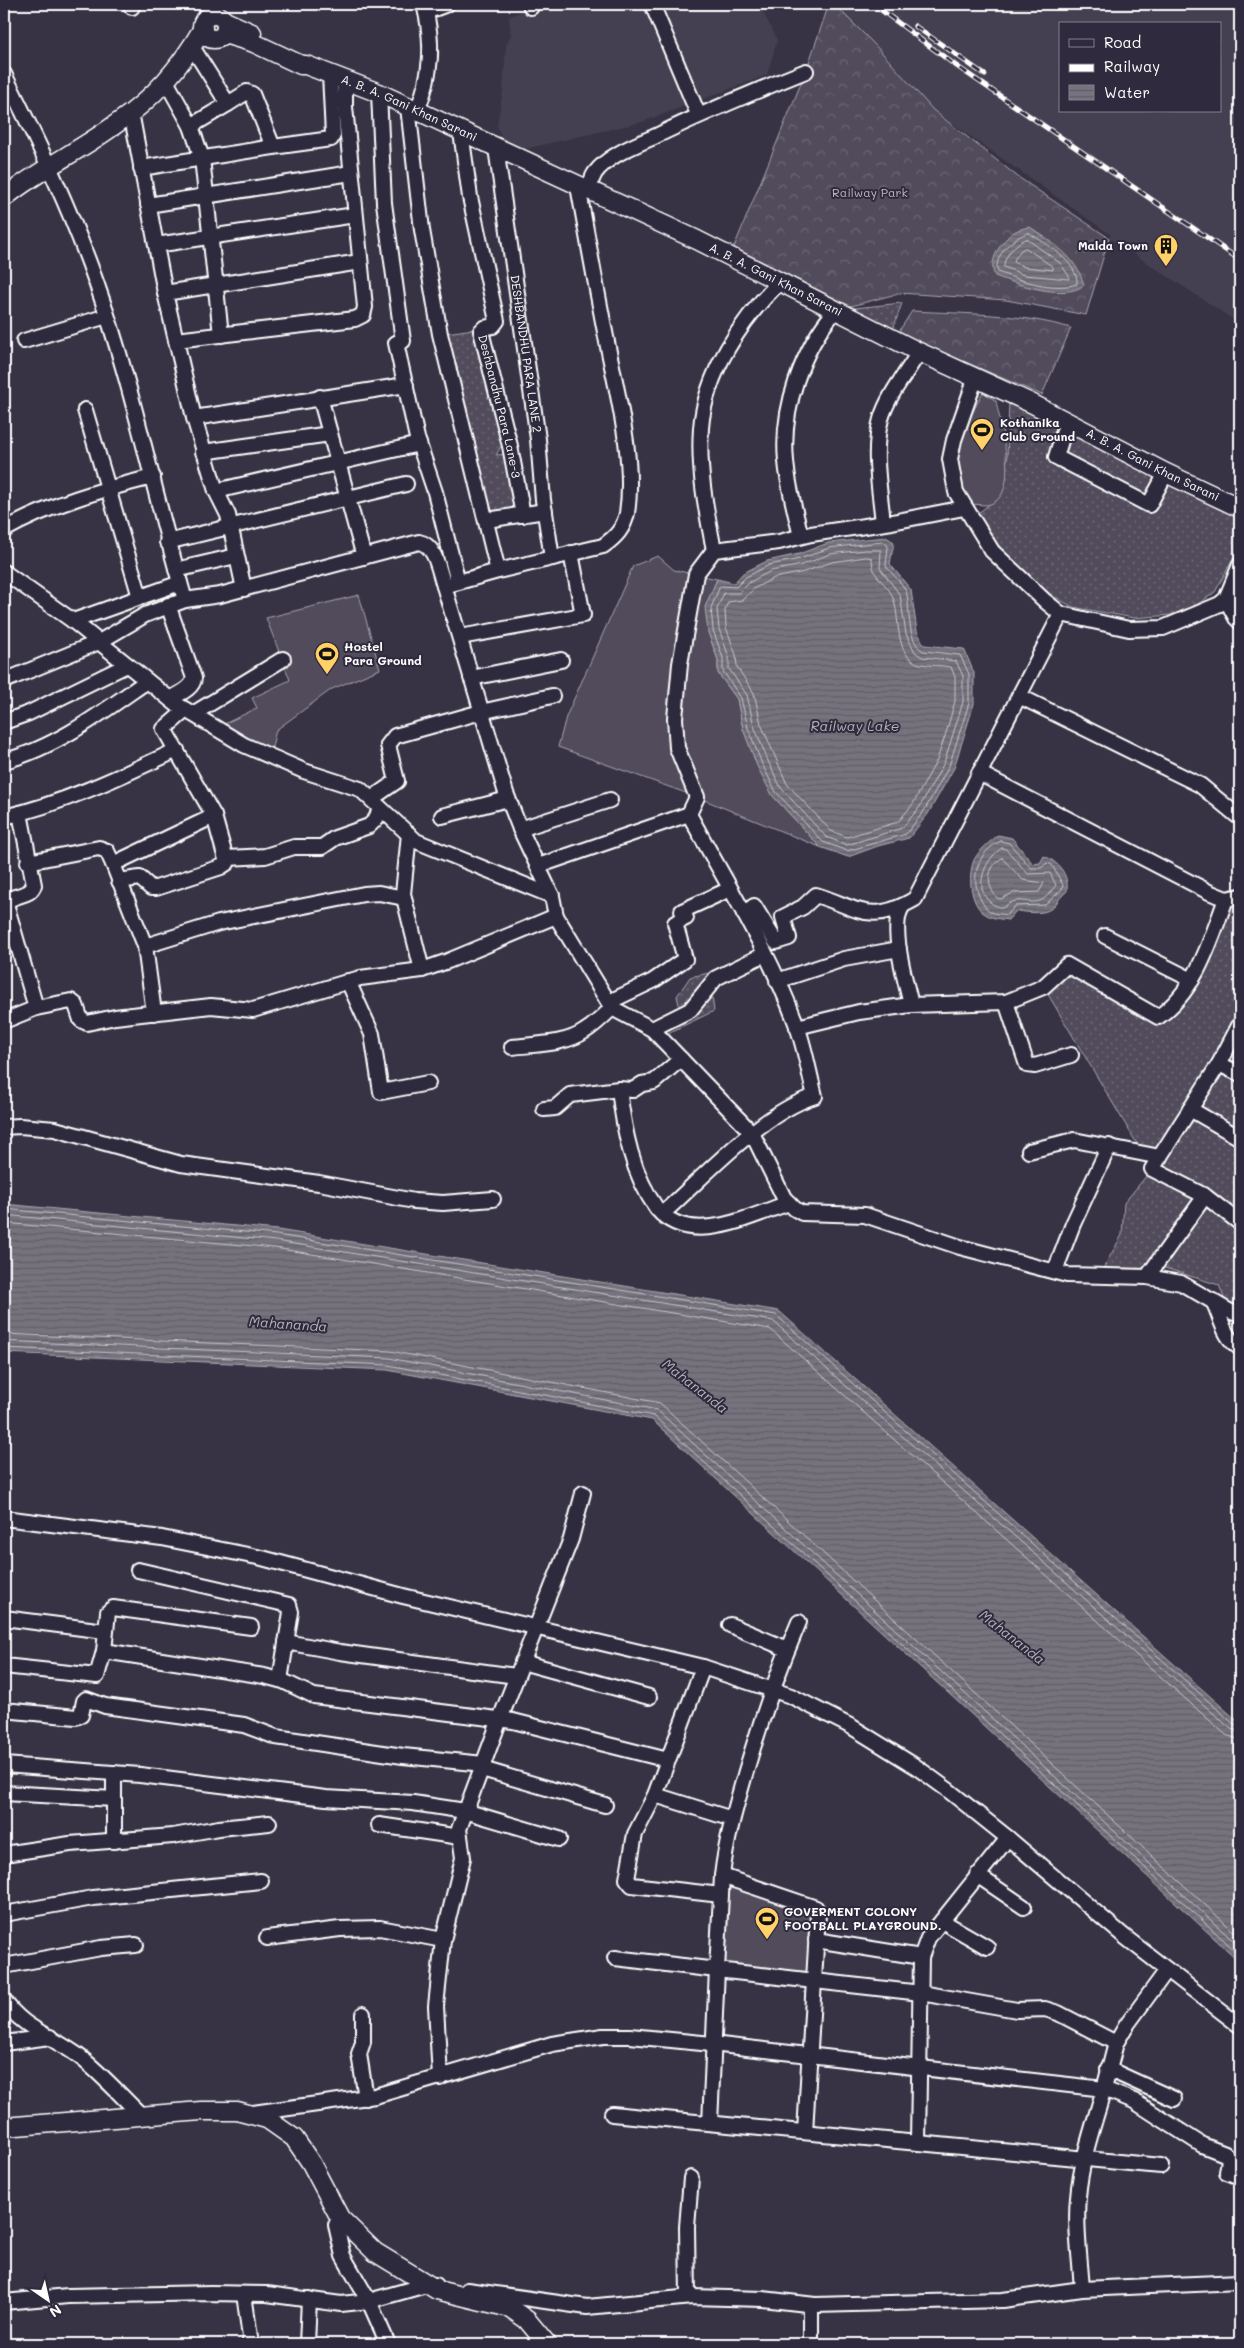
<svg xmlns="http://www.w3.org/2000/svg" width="1244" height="2348" viewBox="0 0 1244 2348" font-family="Mali,sans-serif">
<defs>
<pattern id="grass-dots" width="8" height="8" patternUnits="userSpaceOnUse" patternTransform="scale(1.25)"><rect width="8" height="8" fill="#514c5c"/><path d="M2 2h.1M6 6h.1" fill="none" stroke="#6b6774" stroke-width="1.8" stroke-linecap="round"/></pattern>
<pattern id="forest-crowns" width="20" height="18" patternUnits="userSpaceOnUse" patternTransform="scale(1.25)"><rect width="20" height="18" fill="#514c5c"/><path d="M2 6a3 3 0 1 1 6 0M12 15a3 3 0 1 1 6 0" fill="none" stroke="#6b6774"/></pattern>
<pattern id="water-rules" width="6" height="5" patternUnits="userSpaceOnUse" patternTransform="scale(1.25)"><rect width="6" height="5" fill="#76737f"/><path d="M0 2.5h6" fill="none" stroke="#5f5e63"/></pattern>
</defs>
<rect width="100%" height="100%" fill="#373345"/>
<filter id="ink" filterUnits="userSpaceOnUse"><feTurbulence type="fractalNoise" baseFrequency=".02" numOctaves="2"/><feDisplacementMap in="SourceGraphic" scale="10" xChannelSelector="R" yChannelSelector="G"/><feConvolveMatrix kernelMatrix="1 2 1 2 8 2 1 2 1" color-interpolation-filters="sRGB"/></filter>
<g filter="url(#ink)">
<!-- built -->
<path fill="#444051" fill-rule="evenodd" d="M538,4h218l5,4 16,32 -10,35 -125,47 -135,31 -10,-28 6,-34 3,-45 5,-11 -2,-18z
M834,4h406v320l-127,-84 -4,-2 2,-3 -178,-125 -58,-65zM1060,24h160v87h-160z"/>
<!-- grass -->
<path fill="url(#grass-dots)" stroke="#a8a6ae" d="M902,303l-12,35 -54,-28z
M480,328l27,108 -11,19 15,-1 12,60 -36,6 -47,-186z
M1009,401l231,113v32l-25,46 -17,12 -27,11 -37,3 -61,-11 -22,-12 -33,-28 -19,-21 -22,-32 23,-18 7,-36z
M1240,896v132l-9,16 9,3v268l-11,-4 -10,-26 -64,-20 -9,5 -46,4 22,-39 2,-32 28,-34 -106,-178 21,-26 96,49 8,-6 55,-109z
M709,973l5,38 -54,26 -8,-8 28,-20 -3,-13 13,-19z"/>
<!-- forest -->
<path fill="url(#forest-crowns)" stroke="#a8a6ae" d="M829,4h5l41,41 58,65 85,67 91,61 -23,77 -80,-15 -106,-7 -64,17 -106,-53 76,-186z
M912,311c54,3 107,2 159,17l-29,67 -144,-62z"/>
<!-- garden -->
<path fill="#514c5c" stroke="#a8a6ae" d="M209,4h6l11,12 -8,22 -30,19 14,-29 5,-22z
M983,392l13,9c4,22 27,99 -10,104 -5,0 -11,-1 -16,-1 -22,-46 -9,-69 13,-112z
M658,556l16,14 43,9 -11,28 2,25 10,28v13l19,26 6,30 29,66 48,52 -123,-50 -139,-50 8,-30 67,-151z
M359,595l21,74 -48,20 -56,41 -5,21 -55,-23 41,-20 -5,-10 38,-18 -24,-62z
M723,1878l92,35 -3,67 -93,-12z"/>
<!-- water -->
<path fill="url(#water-rules)" stroke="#adabb2" d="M1030,227c23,16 46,29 54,58 -19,16 -68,-1 -89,-9 -8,-15 7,-36 19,-44 5,-3 10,-4 16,-5z
M886,537l8,5 -4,22 21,26 6,41 7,14 40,4 10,24v31l-20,64 -26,46 -19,24 -31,8 -30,11 -28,-10 -48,-52 -15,-29 -14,-37 -6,-30 -19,-26v-13l-10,-28 -3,-25 12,-28 17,4 9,-10 24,-12 32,-7 29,-11z
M998,835l14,3 21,26 7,-1 4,-7c15,6 25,19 23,35 -6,5 -8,9 -13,15 -8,10 -27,6 -38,5l-8,9c-6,-1 -13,-1 -19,-4 -19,-7 -22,-40 -15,-56 5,-10 16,-18 24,-25z
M4,1204l274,26 501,81 461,412v239l-588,-542 -265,-50 -383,-17z"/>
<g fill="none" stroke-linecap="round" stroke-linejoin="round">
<!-- shore -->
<path stroke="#c8c7cc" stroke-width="1" d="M1029,233c16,10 50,30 48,51 -24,7 -56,-3 -79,-12 -6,-16 17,-37 31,-39z
M1027,239l33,24 9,13v3l-45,-4 -20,-8c-1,-10 13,-26 23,-28z
M1026,248l27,19v3l-28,-3 -10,-4 -1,-3 7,-10z
M884,542l4,4 -2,20c6,9 19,18 21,29 3,16 0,46 16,56l37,4 9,19v29l-20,63 -25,45 -18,23 -59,17 -24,-9 -47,-50 -14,-28 -14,-36 -7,-30 -18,-27v-13l-10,-28 -2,-22 9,-22 16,1 10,-10 23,-12 31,-6 29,-11z
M866,550h15l-1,18 20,27 6,39 9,18 7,5 34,4 7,15v26l-19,61 -25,45 -17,20 -55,17 -21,-8 -45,-49 -13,-27 -14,-35 -7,-31 -18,-26v-12l-10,-28 -2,-20 7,-16h15l11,-11 21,-11 31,-6 28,-11z
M867,557l5,1c0,22 15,23 21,40 8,18 0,59 27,66 10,2 21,1 31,3l4,10v24l-9,32 -9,27 -24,44 -15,18 -51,15 -16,-6 -44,-47 -26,-60 -7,-31 -17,-26 -1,-12 -10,-28 -1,-17 3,-8 14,-2 13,-12 19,-10 30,-6 28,-10z
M1001,841l8,2 22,25h10l6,-5 5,2 11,20 -1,4 -17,16 -30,1 -8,9c-5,-1 -12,-1 -16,-3 -4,-2 -8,-8 -10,-12 -12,-22 -3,-49 20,-59z
M1002,848l4,1 22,25 22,-1 6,12c-3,4 -10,13 -14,15 -15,7 -22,-7 -39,8 -33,-7 -23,-46 -1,-60z
M1002,858l21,22 21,3 -5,9 -26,1 -12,6 -4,-1c-11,-13 -11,-30 5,-40z
M4,1209l273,26 499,80 459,410 5,1
M4,1215l272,26 497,80 458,408 9,3
M4,1223l271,25 495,81 456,406 14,5
M4,1334l386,17 270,52 580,534
M4,1341l385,17 268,52 583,537
M4,1348l384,17 266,51 586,539"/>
<defs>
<g id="minor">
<path d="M130,4l2,3"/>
<path d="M530,4l1,3"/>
<path d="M652,4l46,110"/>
<path d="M426,12l21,-8"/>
<path d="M196,53l32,51 19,-12 5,2 21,53 58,-8 2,-4 -3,-61"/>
<path d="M4,74c34,68 67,136 92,208 37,104 58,213 89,318l-40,15 -46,27 -95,39"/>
<path d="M166,81l25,45 11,32 19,177"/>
<path d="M379,93l5,110 19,138 -7,2 21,95 18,54 23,90"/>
<path d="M408,107l14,123 18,104 58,237 -54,15 62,207 14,36 32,67"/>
<path d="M417,111c15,-37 17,-68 7,-107"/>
<path d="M131,112l34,181 29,125 22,73 12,24 16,74"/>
<path d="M191,126l37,-22"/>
<path id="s1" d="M461,132l9,65 27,124 -4,5 -9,2 -3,3 29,115 13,69"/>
<path id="s2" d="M496,148l42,291 5,61 9,58"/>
<path d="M141,168l132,-21"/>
<path d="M591,191c-1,-6 0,-12 4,-18 13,-18 41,-28 61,-37 49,-24 100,-45 150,-65"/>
<path d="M148,205l203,-32"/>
<path d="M156,245l199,-30"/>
<path d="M165,293l195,-31"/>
<path d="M176,340l179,-21 8,-4 2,-8 -20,-200v-26"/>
<path d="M24,341l83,-25"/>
<path d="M976,377l-22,63 -4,19 6,33 36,59 53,50 16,13 68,15 34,-1 57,-24 6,-5 14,-34"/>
<path d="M320,397l44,160"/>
<path d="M85,410l55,187"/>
<path d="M194,418l212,-33"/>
<path d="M1067,421l-11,36 93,48 17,-32"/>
<path d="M203,452l127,-18"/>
<path d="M216,491l203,-47"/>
<path d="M487,520l58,-9"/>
<path d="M883,523c-3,-33 -11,-71 -2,-104 7,-24 25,-45 38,-67"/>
<path d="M4,530c47,-26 96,-40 149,-53"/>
<path d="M801,536c-6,-24 -13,-50 -15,-75 -5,-52 16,-112 50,-151"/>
<path d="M167,542l239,-58"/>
<path d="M714,550c-8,-40 -16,-81 -13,-122 4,-54 41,-110 79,-146"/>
<path d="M176,570l60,-14"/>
<path d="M498,571l105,-25c13,-9 21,-18 24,-33 8,-51 -9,-116 -19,-166 -11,-54 -20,-107 -30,-161"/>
<path d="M4,572l69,49 103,83 68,41 60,26 56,18 56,52 136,55 4,20 56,92 40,21 100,104 32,65 11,11 7,4 63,2 95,32 107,28 80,2 34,6 48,28 11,4"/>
<path d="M1226,599l10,19 4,4"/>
<path d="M185,600l35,-5 199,-53c17,3 20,30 25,44"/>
<path d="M168,605l26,73c-1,11 -16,16 -24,21"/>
<path d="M73,621l107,-38"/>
<path d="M460,637l123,-22 -12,-62"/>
<path d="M471,678l90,-18"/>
<path d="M1019,696l181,89 40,33"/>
<path d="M193,714l90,-55"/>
<path d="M4,722l25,-9 98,-48"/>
<path d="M4,761c52,-13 100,-50 143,-80"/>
<path d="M979,773l230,119 17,7 14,-3"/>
<path d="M371,799l26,-18 -9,-36 7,-9 86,-24 71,-16"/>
<path d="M20,813l14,72c-4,13 -23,8 -28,19l30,104"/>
<path d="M442,816l66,-17"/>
<path d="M4,817c61,-14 117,-41 173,-67"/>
<path d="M520,829l90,-29"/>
<path d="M409,834l-6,60 19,76"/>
<path d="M227,858l38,-2 29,-9h28l13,-9 34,-12 7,-7 4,-11"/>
<path d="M28,862l71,-14 8,3 6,13"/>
<path d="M538,866l151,-52 8,-17 -20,-49 -2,-30 5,-54 16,-90 18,-24 65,-8 32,-8 81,-12 72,-14"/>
<path d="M119,881l21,-3 11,10h5l65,-21 6,-4 -13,-47 -50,-87 22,-19"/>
<path d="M902,907c-13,20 4,75 9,98"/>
<path d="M744,914l10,-8 22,36 13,-4 -6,-21 20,-10 13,-12c44,14 54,30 99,4l146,-285"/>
<path d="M1105,936l87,44"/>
<path d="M145,946l74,-23 145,-29 15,-1 25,5"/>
<path d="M348,981l24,53 9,58 47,-9"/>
<path d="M777,981l67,-22 55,-10"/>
<path d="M609,1002l44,-21 32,-22 -10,-36 11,-5 -4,-7 48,-22"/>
<path d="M1006,1002l21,63 8,1 36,-11"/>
<path d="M154,1013l-9,-67 -32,-82 101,-48"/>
<path d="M4,1021l32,-13 35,-7 5,4 5,15 6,3 28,-6 96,-11 42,4 107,-32 62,-8 26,-9 108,-45"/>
<path d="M1240,1024l-21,40 21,10"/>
<path d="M797,1027l62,-15 52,-7 95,-3 37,-15 24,-22 91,52c39,-27 52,-76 68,-118"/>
<path d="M652,1029l38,-19 26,-32 49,-24"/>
<path d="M512,1047c24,-3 53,-2 73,-16 10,-6 19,-15 27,-23"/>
<path d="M681,1059l-27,23 -12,2 -9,6 -14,-1c5,42 13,85 38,120 34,39 92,7 132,-6"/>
<path d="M544,1109l11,-1 15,-13 49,-6"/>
<path d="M1190,1109l50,29"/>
<path d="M4,1127l16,-1 35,3 126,35 138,19 95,18 29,2 50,-4"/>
<path d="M1029,1151l45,-11 86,17"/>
<path d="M1205,1196l35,27"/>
<path d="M662,1214c43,-38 99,-101 153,-118 -6,-23 -10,-48 -18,-70 -27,-74 -71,-143 -108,-212"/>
<path d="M1055,1271l18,-47 36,-78"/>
<path d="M1147,1277l58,-81 -53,-27 67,-105"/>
<path d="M1213,1301c9,18 10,36 27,47"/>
<path d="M4,1518l158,20 100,20 141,38 300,71 88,29 61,31 63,39 33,24 60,48 117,99 115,89"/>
<path d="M138,1570l151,35 2,7 -11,68"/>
<path d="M4,1618l101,13"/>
<path d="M730,1625l57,24"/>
<path d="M286,1642l54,10 176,24"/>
<path d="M104,1651l160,25 19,5 31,15 199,25 155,39"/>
<path d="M522,1662l127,35"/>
<path d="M4,1666l93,10 7,-25 4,-39 5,-4 138,19"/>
<path d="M703,1667l-48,128 -20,39 -8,45 5,6 89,10"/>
<path d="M4,1710l72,7 5,-2 3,-14 2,-2 19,7 139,19 32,12 127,19 81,8"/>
<path d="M4,1765l136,10 186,23 87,5 52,8 94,28"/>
<path d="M482,1769l123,36"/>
<path d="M114,1773v68"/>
<path d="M4,1793l110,6"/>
<path d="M655,1795l77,24"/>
<path d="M379,1825l81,12"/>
<path d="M4,1854l66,-10 103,-8 46,-8 50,-5"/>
<path d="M977,1875l47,32"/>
<path d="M722,1876c4,-36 14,-70 24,-105 15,-51 32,-100 53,-149"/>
<path d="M4,1914l89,-16 168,-17"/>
<path d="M942,1921l45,26"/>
<path d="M267,1938l73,-9 40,-1 63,12"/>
<path d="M816,1940l105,17"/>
<path d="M615,1958l102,12 5,-94 94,32 2,5 -13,219"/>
<path d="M4,1966l97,-18 35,-3"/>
<path d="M4,2000c17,28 50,37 76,57 22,17 41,39 61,58"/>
<path d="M363,2014v28l-4,12 7,44"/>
<path d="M4,2043l46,-6"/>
<path d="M1116,2043l10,-17 41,-56"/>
<path d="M1108,2069l66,30"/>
<path d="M440,2078l-4,-72 7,-66 20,-82 -4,-29 41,-110 71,-180 12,-46"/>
<path d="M253,2113l122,-17 177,-52 51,-8h27l82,8 392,45c-10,35 -23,71 -26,108 -3,30 2,61 4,92"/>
<path d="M612,2114l549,52"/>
<path d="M710,2123l7,-153 204,23 96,17 28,-1 13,4 58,30 -12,46 30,12 68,44 23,9 4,5 -2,13 13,5"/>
<path d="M918,2142l3,-185 7,-19 80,-100"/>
<path d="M340,2218l-4,7 7,31 26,45 19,43"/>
<path d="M467,2290l120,17 105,-10 71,2 52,6 188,-5 79,-11 158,-7"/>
<path d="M244,2294l7,50"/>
<path d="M688,2297l-1,-70 4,-49"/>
<path d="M4,2302l64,-6 143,-3 56,1 74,10 28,-3 57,-16h10"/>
<path d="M811,2305v39"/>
<path d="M307,2344l2,-45"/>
</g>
<g id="major">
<circle cx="214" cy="27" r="12"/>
<path d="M225,21l27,12"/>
<path id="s3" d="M224,34l30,9 47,22h5l73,28 318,147 222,112 114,52 133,69 74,35"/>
<path d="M4,198c35,-29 76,-47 112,-74 38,-26 64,-56 87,-96"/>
<path d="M4,2127l197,-16h36l30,8 27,19 17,25 29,55 35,34 62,38 73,18 17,12 20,24"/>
</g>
</defs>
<!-- minor casing -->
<use href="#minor" stroke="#fff" stroke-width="18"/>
<!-- major casing -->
<use href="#major" stroke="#fff" stroke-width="21"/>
<!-- minor -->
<use href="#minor" stroke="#2f2a3d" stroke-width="14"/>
<!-- major -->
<use href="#major" stroke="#2f2a3d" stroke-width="18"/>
<defs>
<path id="rail" d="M873,4l82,61 285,195
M915,26l70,49"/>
</defs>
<!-- rail casing -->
<use href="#rail" stroke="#fff" stroke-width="5"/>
<!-- rail -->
<use href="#rail" stroke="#2f2a3d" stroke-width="3" stroke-dasharray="9" stroke-linecap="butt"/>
</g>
</g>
<!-- icons -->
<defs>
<symbol id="building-pin" viewBox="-11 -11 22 30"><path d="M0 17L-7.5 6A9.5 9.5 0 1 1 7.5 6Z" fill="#ffd166" stroke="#2f2a3d"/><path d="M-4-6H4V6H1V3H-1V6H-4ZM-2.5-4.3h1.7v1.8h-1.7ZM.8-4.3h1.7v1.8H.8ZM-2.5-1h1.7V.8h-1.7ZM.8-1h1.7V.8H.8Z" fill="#111"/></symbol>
<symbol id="stadium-pin" viewBox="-11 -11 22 30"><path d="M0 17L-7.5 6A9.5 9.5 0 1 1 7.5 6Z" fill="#ffd166" stroke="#2f2a3d"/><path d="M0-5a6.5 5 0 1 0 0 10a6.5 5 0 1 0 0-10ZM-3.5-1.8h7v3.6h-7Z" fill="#111"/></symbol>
</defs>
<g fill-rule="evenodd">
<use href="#building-pin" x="1152" y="232" width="28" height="38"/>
<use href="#stadium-pin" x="968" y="416" width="28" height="38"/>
<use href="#stadium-pin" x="313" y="640" width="28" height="38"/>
<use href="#stadium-pin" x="753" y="1905" width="28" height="38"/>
</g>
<g text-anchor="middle" stroke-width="4" stroke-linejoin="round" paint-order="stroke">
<!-- street labels -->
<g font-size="12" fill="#fff" stroke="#2f2a3d">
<text dy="4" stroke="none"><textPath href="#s3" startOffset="200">A. B. A. Gani Khan Sarani</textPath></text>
<text dy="4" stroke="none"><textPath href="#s3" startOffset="605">A. B. A. Gani Khan Sarani</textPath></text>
<text dy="4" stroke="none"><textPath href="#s2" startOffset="208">DESHBANDHU PARA LANE 2</textPath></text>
<text dy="4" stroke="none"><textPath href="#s1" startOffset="290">Deshbandhu Para Lane-3</textPath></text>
<text dy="4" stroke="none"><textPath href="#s3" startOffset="1025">A. B. A. Gani Khan Sarani</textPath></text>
</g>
<!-- park labels -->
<g font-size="12" fill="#b9b7be" stroke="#2f2a3d">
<text x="870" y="197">Railway Park</text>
</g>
<!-- poi labels -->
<g font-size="12" font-weight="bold" fill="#fff" stroke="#2f2a3d" text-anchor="start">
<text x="1148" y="250" text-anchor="end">Malda Town</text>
<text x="1000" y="427">Kothanika<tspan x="1000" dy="14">Club Ground</tspan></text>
<text x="344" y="651">Hostel<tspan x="344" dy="14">Para Ground</tspan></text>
<text x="784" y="1916">GOVERMENT COLONY<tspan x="784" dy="14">FOOTBALL PLAYGROUND.</tspan></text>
</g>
<!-- water labels -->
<g font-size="14" font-style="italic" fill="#b4b2b9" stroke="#2f2a3d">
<text x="855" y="731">Railway Lake</text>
<text transform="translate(288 1324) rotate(4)" y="5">Mahananda</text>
<text transform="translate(695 1386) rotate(38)" y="5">Mahananda</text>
<text transform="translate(1012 1637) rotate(38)" y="5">Mahananda</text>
</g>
</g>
<!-- margin -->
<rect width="1244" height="2348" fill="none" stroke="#2f2a3d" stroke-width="20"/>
<rect x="10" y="10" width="1224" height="2328" fill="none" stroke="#fff" stroke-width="2" filter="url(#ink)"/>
<!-- legend -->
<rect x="1059" y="22" width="162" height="90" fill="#2f2a3d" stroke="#827f8b"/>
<rect x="1069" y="39" width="25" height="8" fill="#2f2a3d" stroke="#827f8b"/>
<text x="1104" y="48" font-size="15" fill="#ffffff">Road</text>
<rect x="1069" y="64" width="25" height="8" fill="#ffffff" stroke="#827f8b"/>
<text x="1104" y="72" font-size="15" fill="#ffffff">Railway</text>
<rect x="1069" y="85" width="25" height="15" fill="url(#water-rules)" stroke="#827f8b"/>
<text x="1104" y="98" font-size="15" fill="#ffffff">Water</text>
<!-- north arrow -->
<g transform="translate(48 2300) rotate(146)" stroke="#2f2a3d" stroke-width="4" paint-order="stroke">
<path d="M0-4L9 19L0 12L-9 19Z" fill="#ffffff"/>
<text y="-8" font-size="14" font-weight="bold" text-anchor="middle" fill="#ffffff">N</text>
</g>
</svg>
